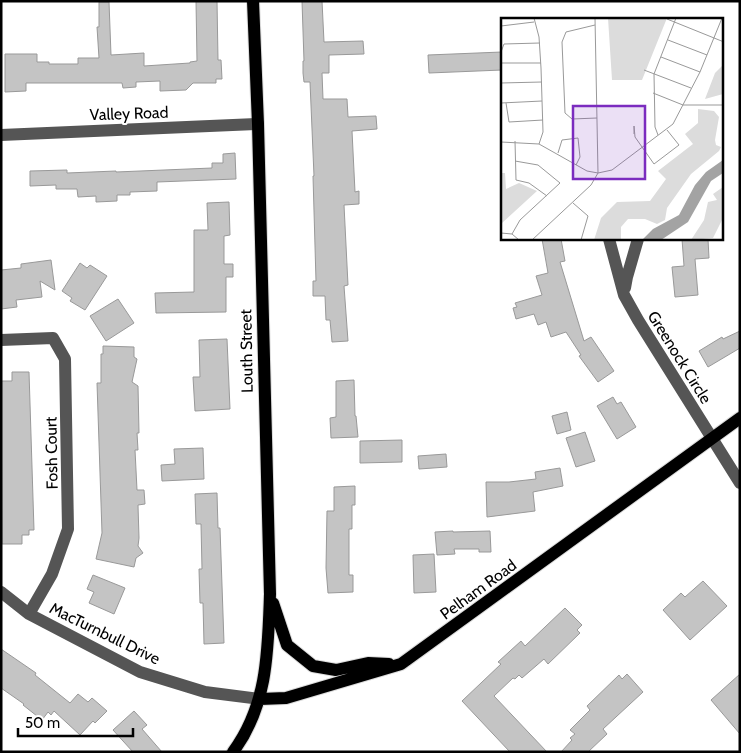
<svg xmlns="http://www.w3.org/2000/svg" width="741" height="753" viewBox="0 0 741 753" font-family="Cabin,sans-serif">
<rect width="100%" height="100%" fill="#fff"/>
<!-- building -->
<path fill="#c4c4c4" stroke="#999" d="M196,1h21l1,59h3l1,19h-6v4h-23l-7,7 -26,1v-10l-24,1v5l-13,1 -1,-5h-96v8l-21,1v-38h32v8h12v2h29v-6h21l-2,-31h2v-25h10l2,53 33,-2v13l46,-3v-1l7,-1z
M302,1h20l2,41 39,-1 1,13 -35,1v18h-7l1,26h24l1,18 28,-1 1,13 -25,2 3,61 4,-1v13l-15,1 4,80 -4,1 4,55 -16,1 -2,-22h-4l-1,-24h-12v-15h3l-3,-105h1l-4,-94h-6l-1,-9v-12h1z
M502,52v18l-73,3 -1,-18z
M235,153l1,26 -79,3v9l-27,1v3h-13v6l-21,1v-6l-18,1 -1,-8h-21v-4l-26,1v-15l37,-1v3l49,-2v1l96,-4v-5h11v-9z
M229,202l1,33 -6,1v28h9v13h-7v35l-70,1 -1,-20 39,-1v-62h14l-1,-27z
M542,239h19l4,22 -5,1 24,79 7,-4 23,34 -16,11 -19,-26 2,-1 -15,-23 -15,5 -5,-15 -8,3 -4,-11 -18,5 -3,-11 4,-1 -2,-4 27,-8 -6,-19 12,-3z
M682,239h26l1,19 -14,1 3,36 -23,2 -3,-30 12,-1z
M51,260l4,30 -15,-9 2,16 -26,3 1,7 -16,2v-39l20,-2v-4z
M80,263l7,5 3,-3 17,11 -22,34 -15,-9 2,-3 -10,-7z
M118,299l16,24 -28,18 -16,-25z
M740,331v17l-32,19 -9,-16 23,-14 1,2z
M227,339l3,70 -35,2 -2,-34h7l-1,-37z
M103,346l31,1v10l3,2 -5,23 6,4 1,47h-2l1,17h-3l2,40h7l1,14 -7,1 1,33 -1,8 5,7 -7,5 -2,9 -38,-8 6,-26 -5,-150h4v-29h2z
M12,372h17l5,158h-5v5h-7v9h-20l-1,-163h11z
M354,380l1,36h1l2,21 -27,1 -1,-20 6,-1v-36z
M613,397l4,7 4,-2 15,25 -19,12 -20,-33z
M567,412l4,18 -14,4 -5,-18z
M585,432l10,29 -19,6 -10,-29z
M402,440v22l-42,1v-22z
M203,448l1,31 -42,2 -1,-16 14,-1 -1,-15z
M446,454l1,13 -28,2 -1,-13z
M560,468l3,18 -30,6 2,19 -48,6 -1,-35h23l27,-3 -1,-7z
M355,486v19h-3v24h-3v46h4v17l-25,1 -2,-25 1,-57h7v-24z
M217,493l1,35h2l4,115 -20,1 -1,-41h-3l-1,-34h3l-1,-45h-5l-1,-30z
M453,531v1l37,-1 1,21h-12v-3h-25l1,5 -18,1 -2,-23z
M434,554l2,38 -22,1 -1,-38z
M93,575l32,13 -11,26 -25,-11 5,-11 -7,-3z
M703,581l24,25 -37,34 -27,-30 18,-17 4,4z
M565,608l17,17 -5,5 3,3 -32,31 -4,-5 -22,19 -3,-3 -4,4 -2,-1 -19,18 53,56h-37l-48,-51 39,-37 -3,-2 23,-21 4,5z
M1,649l35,24 -1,2 35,28 8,-9 10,8 4,-4 15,13 -12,12 -2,-2 -13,14 -26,-24 -3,4 -3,-3 -6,8 -19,-15 1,-1 -23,-16z
M627,674l16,18 -40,37 4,5 -19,18h-27l11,-12 -2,-2 5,-4 -5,-4 20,-20 -3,-4 32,-31 3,4z
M740,674v60l-29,-34z
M134,711l13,14 -5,4 20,23h-29l-20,-22z"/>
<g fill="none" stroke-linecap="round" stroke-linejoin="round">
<defs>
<path id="major" d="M273,603l14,42 26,21 23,4 32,-7 21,1
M260,699l26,-1 115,-34 339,-246
M233,752c35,-47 35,-102 37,-158l-12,-470 -5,-123"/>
</defs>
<!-- major casing -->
<use href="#major" stroke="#dbdbdb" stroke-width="14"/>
<!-- minor -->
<path stroke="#555" stroke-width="12" d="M1,135l257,-11
M609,239l15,56 14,25 102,163
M625,288l2,-11 11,-38
M1,340l52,-2 12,21 3,170 -16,45 -23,40
M1,592l28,22 111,58 65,20 55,7"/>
<!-- major -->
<use href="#major" stroke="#000" stroke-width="12"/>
</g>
<g text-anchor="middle" stroke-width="4" stroke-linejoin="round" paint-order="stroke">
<!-- street labels -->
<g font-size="16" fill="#000" stroke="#fff">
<text transform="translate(129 113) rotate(-2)" y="6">Valley Road</text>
<text transform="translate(246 351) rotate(-91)" y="6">Louth Street</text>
<text transform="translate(680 357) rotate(58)" y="6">Greenock Circle</text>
<text transform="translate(51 453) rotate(-91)" y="6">Fosh Court</text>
<text transform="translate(478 589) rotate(-36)" y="6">Pelham Road</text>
<text transform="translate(105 633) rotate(26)" y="6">MacTurnbull Drive</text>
</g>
</g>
<!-- overview -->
<g transform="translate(501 18)">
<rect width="222" height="222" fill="#fff"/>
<path d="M107,0h59l-25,62h-30zM222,47v29l-18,5 10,-26zM197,91l16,2 5,6 -4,23 1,5 5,2 -2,4 -28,23 -24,34 -2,12 -8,4 -12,-5h-17l-7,8v13h-27l7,-22 16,-16 33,-1 16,-22 -8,-8 35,-27 -8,-10 13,-11zM0,155h4l1,16 13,-6 18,8 -35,32zM222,169v31l-10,20 -22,2 13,-20 4,-18 9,-2 -4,-6z" fill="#dcdcdc"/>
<path d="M222,142v13l-12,8 -23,41 -27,18h-19l11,-11 26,-14 16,-30 11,-13z" fill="#a3a3a3"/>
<path fill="none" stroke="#999" stroke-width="1" d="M33,0l5,19 2,31 2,64 -4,12M166,1l57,23M94,7l-29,7 -4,10 3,71 7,6 25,-1M0,8l33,-4M167,22l39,15M0,34l3,-8 36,-1M160,39l39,15M0,45h40M143,52l47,18M0,65l41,-1M152,75l30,12M0,85l41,-2M5,85l3,19 34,-2M182,87h41M133,116v-8l1,11 19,27 25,-19 -12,-15M157,117l-3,-8 -1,-53 22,-56M14,123l1,39 13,3 18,13M0,124l38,2 48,27 11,2M57,135l4,-13 16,-2 2,19 -4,8M97,155l14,-3 61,-46 27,-52 22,-54M72,185l15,13 -7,24M0,215l11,1 7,6M11,216l8,-14 40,-37 -22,-18 -23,-4M31,222l59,-55 7,-12 -3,-155"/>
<path fill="#7b2cbf" fill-opacity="0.15" stroke="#7b2cbf" stroke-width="2.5" d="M72,88h72v73h-72z"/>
<rect width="222" height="222" fill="none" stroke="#000" stroke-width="2.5"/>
</g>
<!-- border -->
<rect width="741" height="753" fill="none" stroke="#000000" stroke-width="5"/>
<!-- scale -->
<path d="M18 728v8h115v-8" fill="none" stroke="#000000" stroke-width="2.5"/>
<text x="25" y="728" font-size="15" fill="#000000" stroke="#ffffff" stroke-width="4" paint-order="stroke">50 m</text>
</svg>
